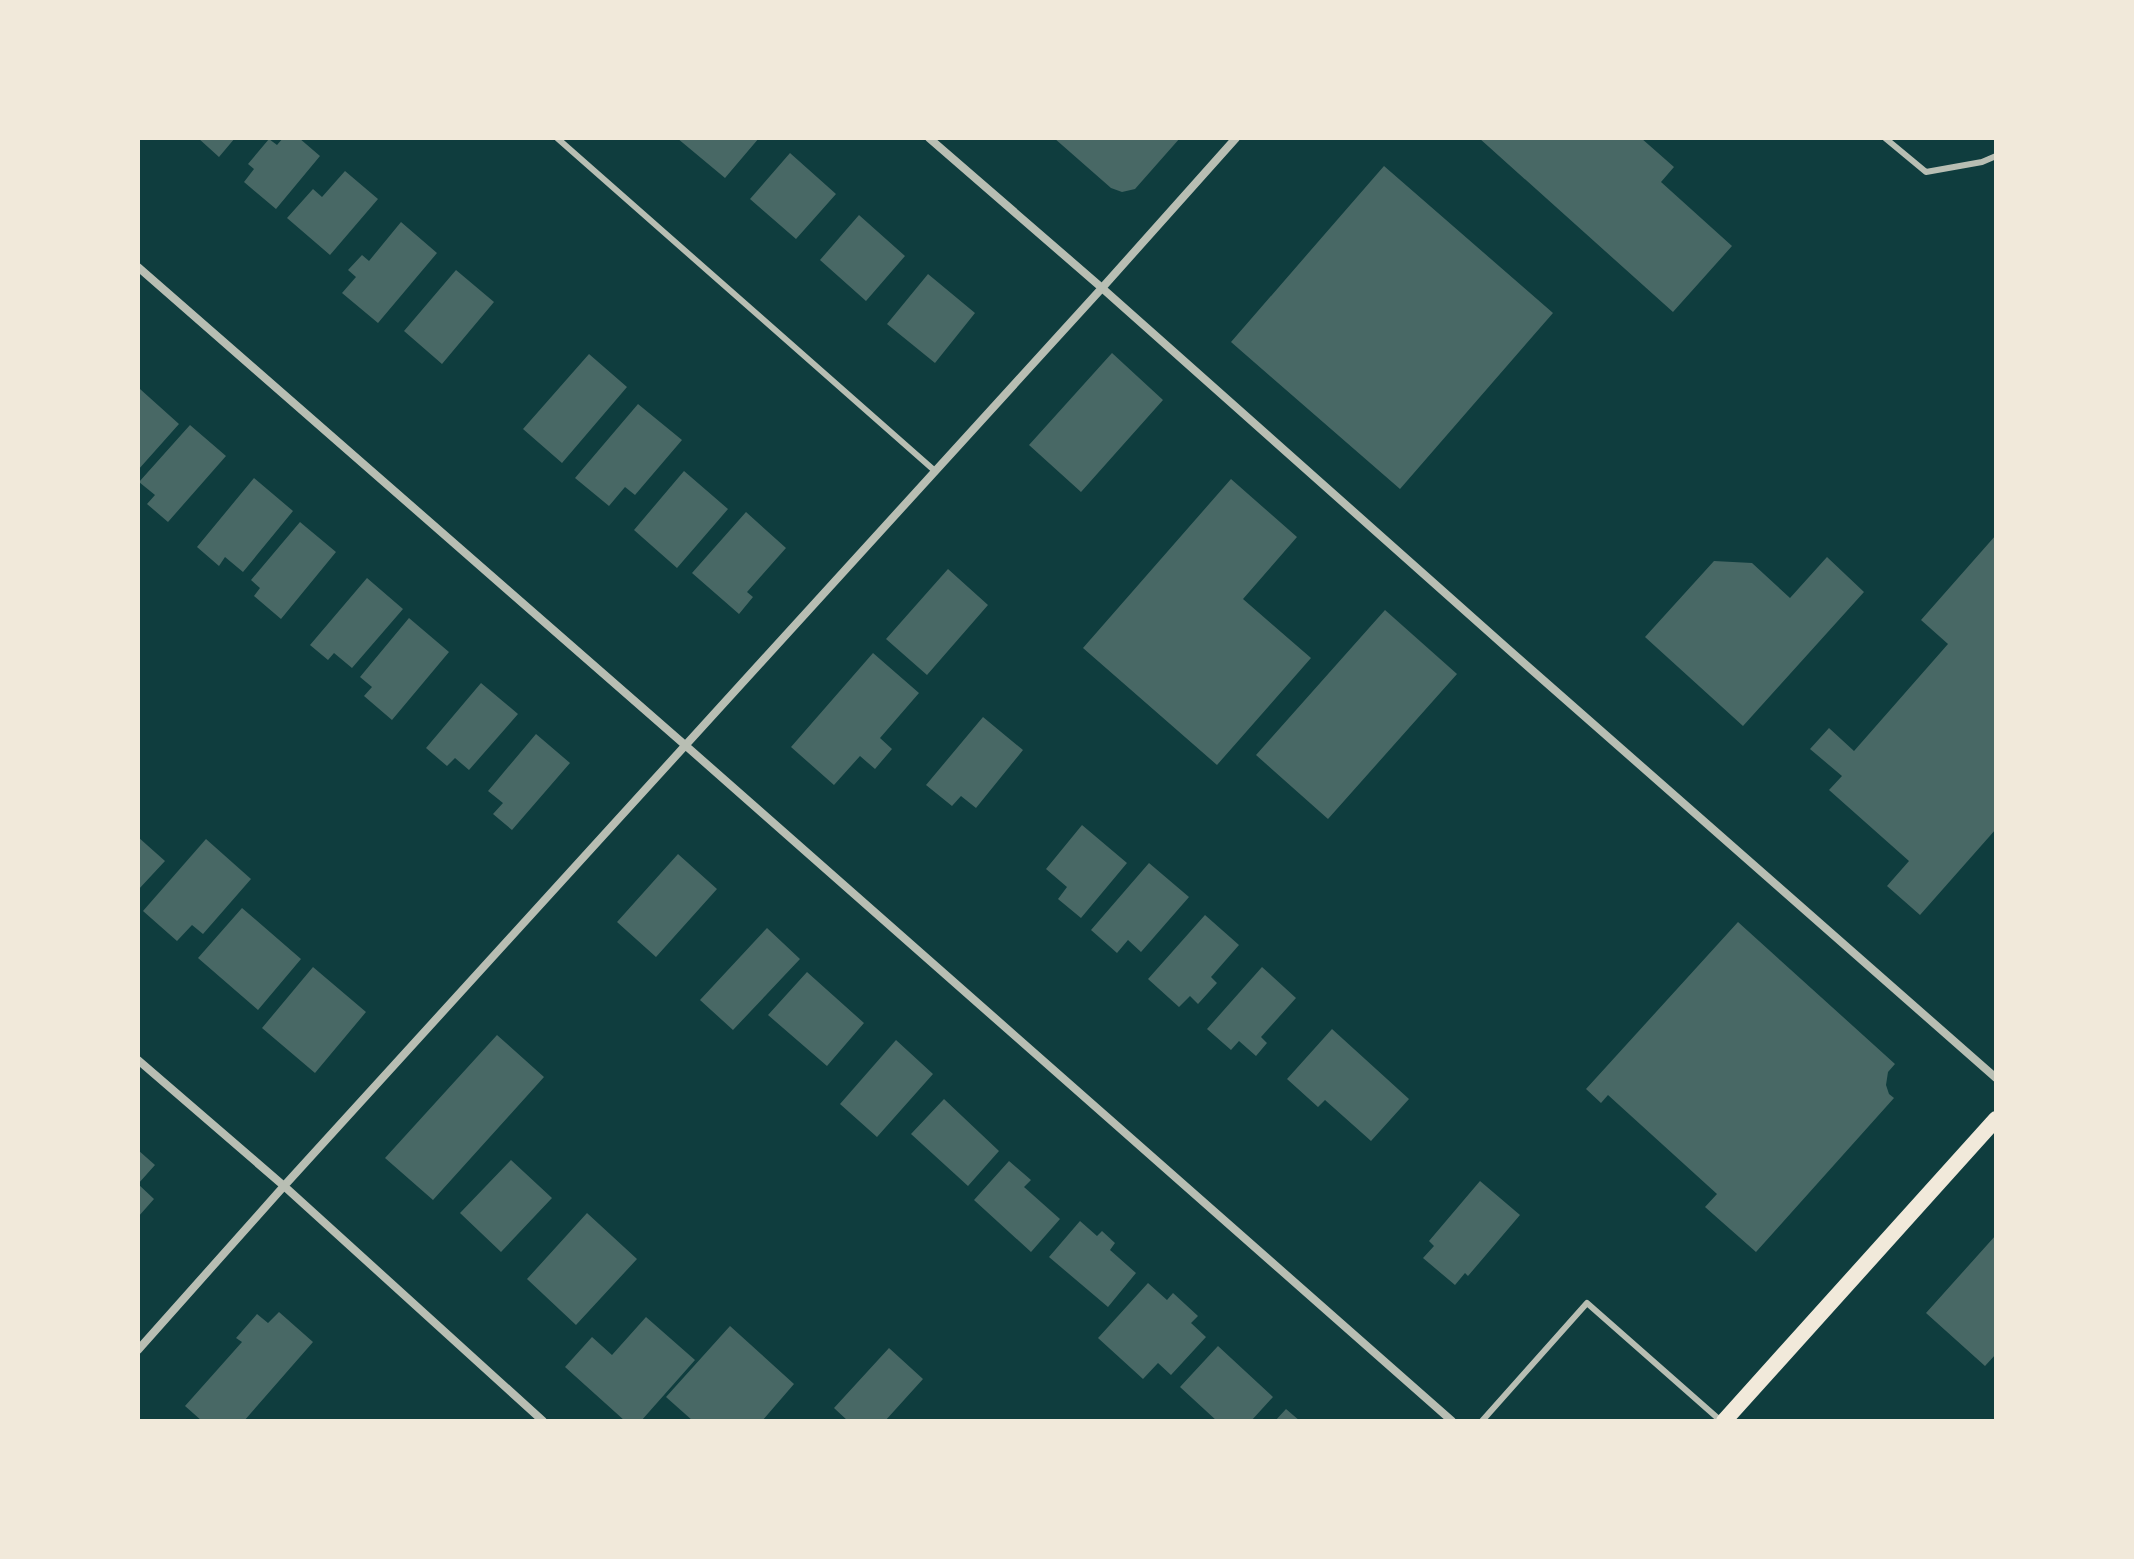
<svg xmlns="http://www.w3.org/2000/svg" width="2134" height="1559" viewBox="0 0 2134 1559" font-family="'Open Sans',sans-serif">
<rect width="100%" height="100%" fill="#0f3d3e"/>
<!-- building -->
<path fill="#486865" d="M198,138h37l-16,19z
M283,138h16l21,18 -44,53 -32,-27 10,-13 -6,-5 21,-25 8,6z
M677,138h82l-34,40z
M1054,138h126l-45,51 -13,3 -11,-4z
M1479,138h162l33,29 -13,15 71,64 -59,66z
M790,153l46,41 -40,45 -46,-40z
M1384,166l169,147 -153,176 -169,-147z
M345,171l33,28 -48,56 -43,-37 26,-29 9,8z
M859,215l46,41 -39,45 -46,-41z
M401,222l36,31 -59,70 -36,-30 14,-16 -8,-7 14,-15 7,6z
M456,270l38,32 -52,62 -38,-33z
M928,274l47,39 -40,50 -48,-39z
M1112,353l51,47 -82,92 -52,-47z
M589,354l38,33 -65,76 -39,-34z
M140,389l39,35 -41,46v-79z
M638,404l44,36 -47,55 -10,-8 -16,19 -34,-28z
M190,425l36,31 -58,66 -21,-18 8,-9 -16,-13z
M684,471l44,38 -51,59 -43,-38z
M254,478l39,33 -50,61 -18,-15 -6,9 -22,-19z
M1231,479l66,58 -54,62 68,59 -94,107 -134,-117z
M746,512l40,36 -39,44 6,5 -14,17 -47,-41z
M300,522l36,30 -55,67 -27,-23 6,-8 -9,-8z
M1996,535v294l-76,86 -33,-29 22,-25 -80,-71 13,-14 -32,-27 19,-21 25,23 94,-107 -27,-24z
M1827,557l37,35 -121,134 -98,-89 69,-76 38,2 38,35z
M948,569l40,36 -61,70 -41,-36z
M367,578l36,31 -51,59 -18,-15 -6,7 -18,-15z
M1385,610l72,64 -129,145 -72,-64z
M409,618l40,34 -57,68 -28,-24 8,-9 -12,-10z
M873,653l46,40 -39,45 12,11 -17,20 -15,-13 -26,29 -43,-38z
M481,683l37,31 -49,56 -14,-12 -8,8 -21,-18z
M983,717l40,33 -47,58 -15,-12 -9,10 -26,-21z
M536,734l34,29 -58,67 -19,-16 10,-11 -15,-12z
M1082,825l45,38 -46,55 -23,-19 9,-12 -21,-18z
M138,837l27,24 -27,29z
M206,839l45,40 -48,55 -11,-9 -15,16 -34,-30z
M678,854l39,35 -61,68 -39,-35z
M1149,863l40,34 -48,55 -13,-12 -11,13 -26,-23z
M242,908l59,51 -43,51 -60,-52z
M1205,915l34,30 -28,32 6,6 -19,21 -8,-8 -11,11 -31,-28z
M1738,922l157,142 -7,8 -2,13 3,9 5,4 -138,154 -51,-45 12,-13 -109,-99 -7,8 -15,-14z
M767,928l33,31 -67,71 -33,-30z
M313,967l53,45 -51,61 -53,-45z
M1262,967l34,31 -35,39 6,6 -11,13 -17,-15 -8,9 -24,-21z
M807,972l57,51 -37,43 -59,-51z
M1332,1029l77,70 -38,42 -46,-41 -7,7 -31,-28z
M497,1035l47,42 -111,123 -48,-42z
M896,1040l37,34 -56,63 -37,-33z
M944,1099l55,52 -31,35 -57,-52z
M138,1150l17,15 -17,19z
M511,1160l41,38 -51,54 -41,-39z
M1009,1161l22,19 -7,7 36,32 -29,33 -57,-52z
M1480,1181l40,34 -52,61 -3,-3 -10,12 -32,-27 11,-12 -5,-5z
M138,1184l16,15 -16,18z
M587,1213l50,46 -61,66 -49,-46z
M1080,1221l17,15 5,-5 13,12 -5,7 26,23 -28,34 -59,-50z
M1996,1235v119l-11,12 -59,-53z
M1148,1283l19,17 6,-7 25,23 -7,7 15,14 -35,38 -13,-12 -15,16 -45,-41z
M279,1312l34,30 -69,79h-42l-17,-15 57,-64 -6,-4 21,-24 11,9z
M646,1317l49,43 -54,61h-16l-60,-54 27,-30 20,18z
M730,1326l64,58 -32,37h-69l-27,-24z
M1218,1346l55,51 -22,24h-34l-37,-34z
M889,1348l34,31 -38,42h-37l-14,-13z
M1286,1409l14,12h-25z"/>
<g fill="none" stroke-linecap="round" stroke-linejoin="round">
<!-- service -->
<path stroke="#b8beb3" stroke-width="6" d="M557,138l378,333
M1885,138l41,34 56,-10 14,-6
M1482,1421l105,-118 134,118"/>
<!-- minor -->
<path stroke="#b8beb3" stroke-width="8" d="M929,138l173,150 406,361 488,429
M138,267l547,478 767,676
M138,1060l146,126 259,235
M138,1350l146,-164 818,-898 134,-150"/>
<!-- secondary -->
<path stroke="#f1e9da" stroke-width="16" d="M1724,1421l272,-302"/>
</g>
<!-- border -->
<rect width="2134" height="1559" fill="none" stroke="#f1e9da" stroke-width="280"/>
</svg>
